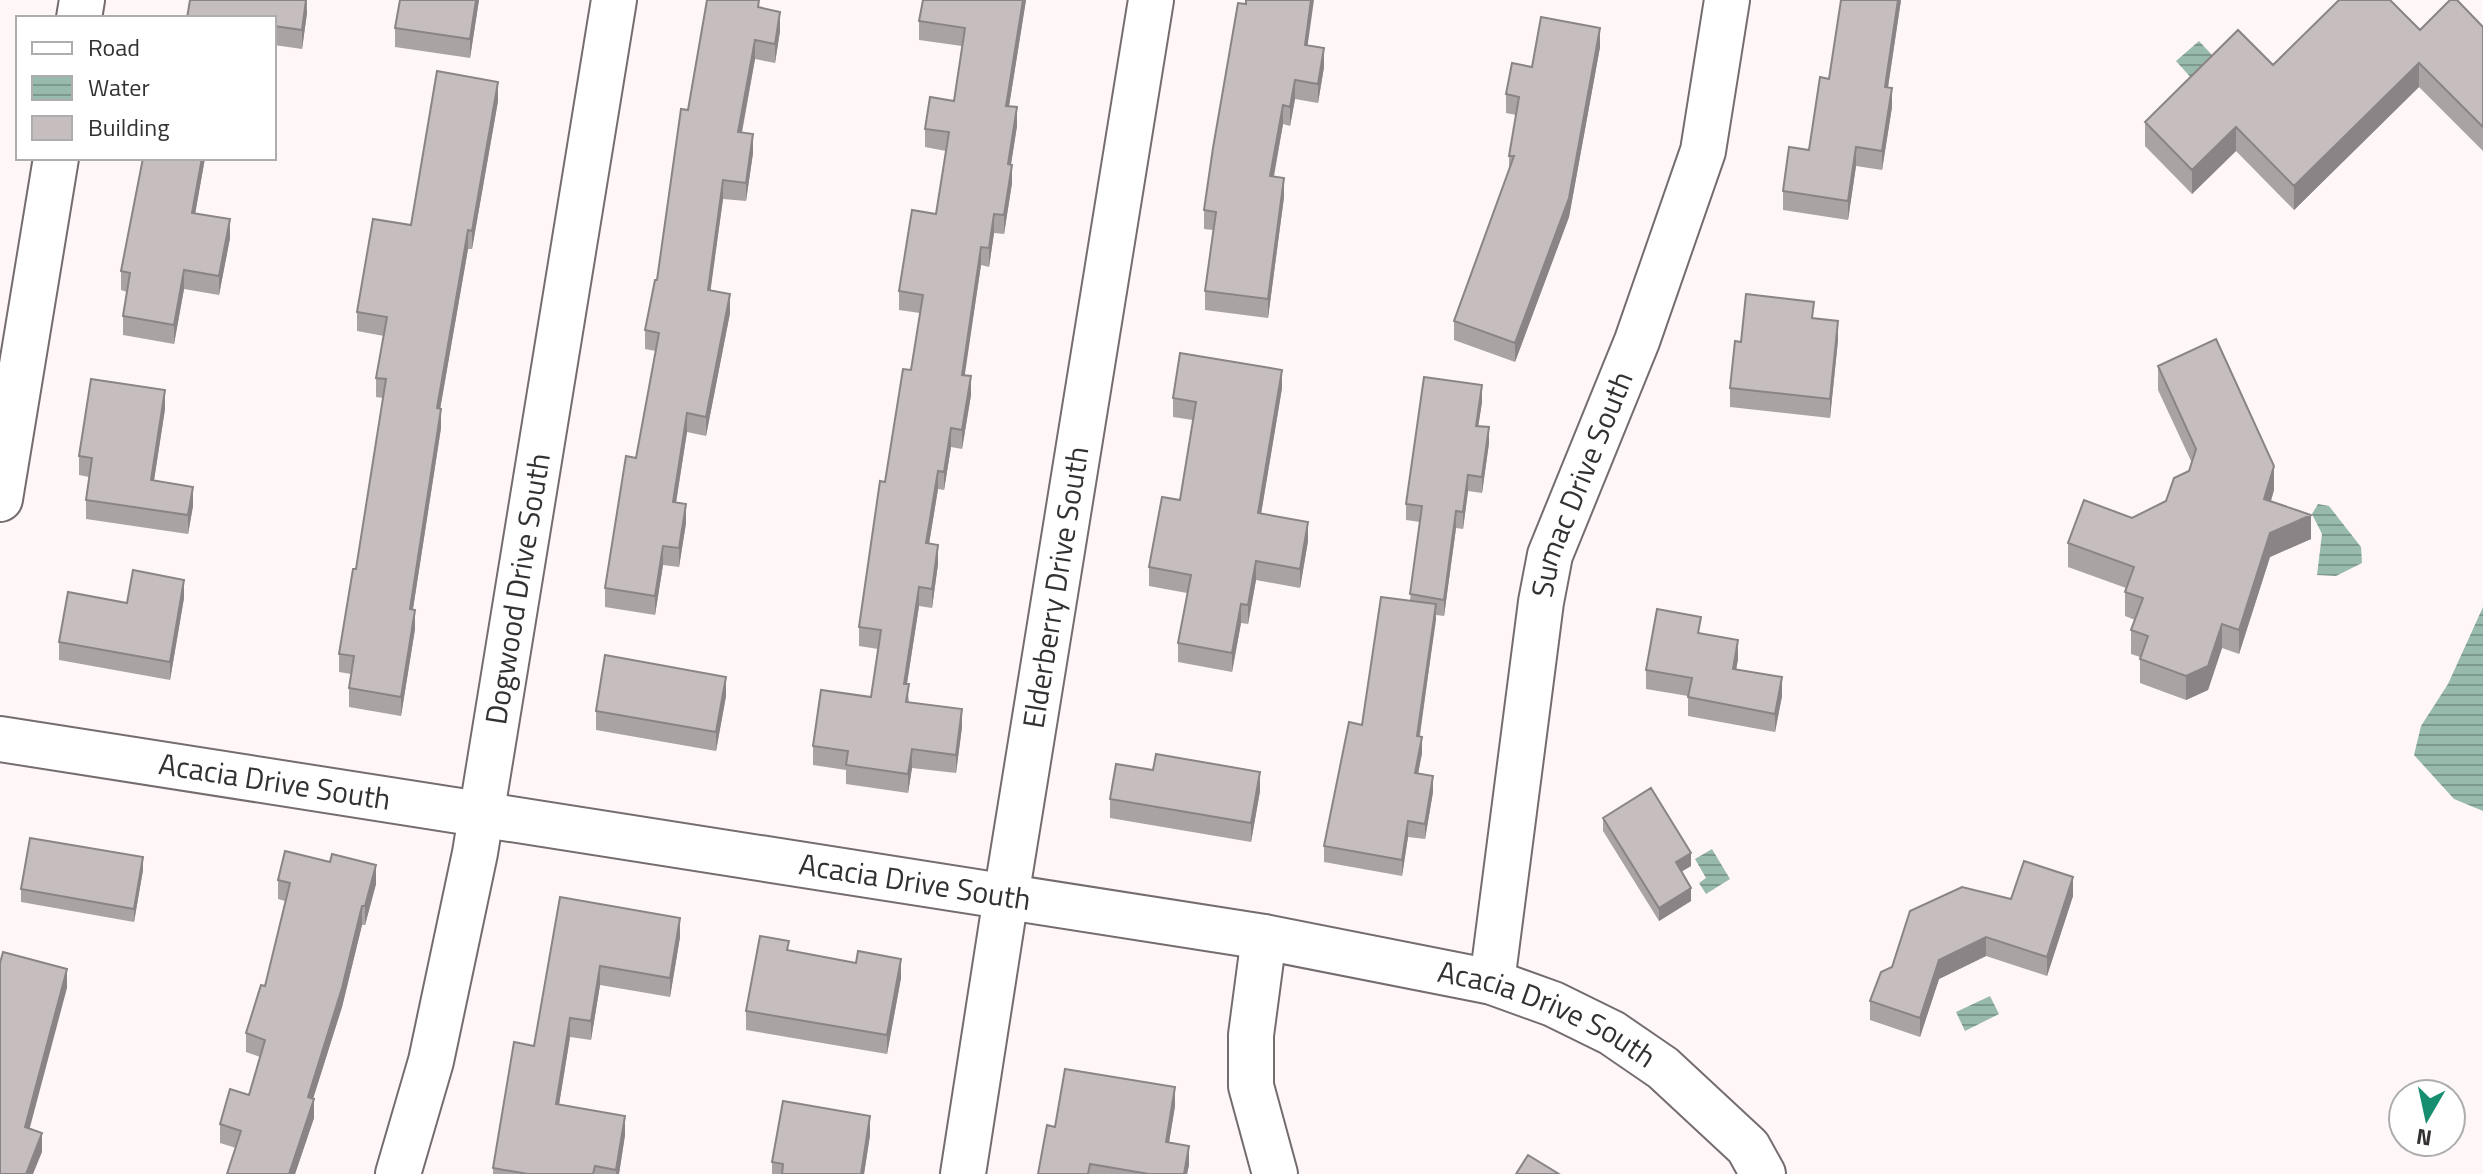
<svg xmlns="http://www.w3.org/2000/svg" width="2483" height="1174" viewBox="0 0 2483 1174" font-family="'Titillium Web',sans-serif">
<defs>
<pattern id="water-rules" width="6" height="5" patternUnits="userSpaceOnUse" patternTransform="scale(2)"><rect width="6" height="5" fill="#98baad"/><path d="M0 2.5h6" fill="none" stroke="#7d988d"/></pattern>
</defs>
<rect width="100%" height="100%" fill="#fff6f8"/>
<!-- water -->
<path fill="url(#water-rules)" d="M2199,41l25,27 -22,22 -26,-29z
M2318,504l11,2 32,41 1,16 -26,13 -19,-1 5,-41 -10,-20z
M2483,607v204l-29,-12 -40,-44 7,-29 27,-42z
M1712,849l18,30 -24,15 -7,-11 7,-5 -11,-19z
M1990,996l9,18 -34,17 -9,-19z"/>
<g fill="none" stroke-linecap="round" stroke-linejoin="round">
<defs>
<g id="minor">
<path d="M79,18l3,-18"/>
<path d="M0,499l56,-341"/>
<path id="s1" d="M0,739l1264,198 228,45 61,22 59,29 51,35 85,79 15,27"/>
<path d="M1264,937l-13,98v51l24,88"/>
<path id="s2" d="M1492,982l49,-380 9,-47 87,-214 66,-190 24,-151"/>
<path id="s3" d="M398,1174l33,-113 44,-208 139,-853"/>
<path id="s4" d="M963,1174l43,-277 145,-897"/>
</g>
</defs>
<!-- minor casing -->
<use href="#minor" stroke="#746c6f" stroke-width="48"/>
<!-- minor -->
<use href="#minor" stroke="#fff" stroke-width="44"/>
</g>
<!-- wall -->
<path fill="#aaa3a4" d="M307,0v13l-5,36 -28,-4v-27z
M400,0h79l-9,58 -75,-11v-19z
M1026,0l-17,106 8,20 -6,38 1,19 -8,51 -10,-1 -5,34 -8,-2 -17,110 7,20 -9,54 -11,-2 -7,43 -6,-1 -9,55 9,20 -6,44 -13,-2 -12,78 2,18 53,25 -6,46 -44,-5 -4,25 -62,-9v-14l-33,-5v-19l58,-49 7,-48 -19,-3v-19l26,-145 26,-112 9,-57 -21,-3v-19l37,-77 10,-63 -21,-4v-18l29,-28 8,-55 -43,-6v-19z
M1901,0l-13,88 4,19 -10,63 -26,-4 -8,54 -65,-10v-19l26,-41 20,-71z
M1246,4l62,41 16,22 -6,36 -23,-4 -5,27 -7,-2 -9,53 10,20 -16,121 -63,-8v-19l8,-61 -9,-1v-19z
M761,8l19,23 -5,32 -20,-4 -13,74 11,20 -7,48 -23,-2 -13,91 20,23 -24,123 -19,-4 -11,71 10,20 -7,44 -16,-2 -8,50 -50,-8v-19l31,-130 20,-107 -11,-2v-19l12,-50 31,-170z
M2483,27v124l-64,-64 -125,123 -58,-59 -44,43 -47,-48v-24l128,-57 147,-35z
M1600,47l-31,170 -54,145 -61,-22v-19l55,-150v-15l7,-41 -10,-2v-19l26,-27z
M498,101l-26,148h-4l-28,160 1,19 -28,181 2,20 -14,87 -52,-9v-19l2,-14 -12,-2v-18l17,-85 27,-171 -7,-1v-19l8,-42 -27,-5v-19z
M143,158h62l-10,55 35,25 -11,57 -35,-6 -10,55 -51,-9v-19l4,-24 -6,-2v-19z
M1814,318l24,22 -8,78 -100,-11v-19l11,-46z
M2158,366l116,124 -3,11 40,38 -41,18 -31,97 -17,-6 -14,42 -22,10 -46,-17v-26l-9,-3v-24l4,-10 -10,-4v-24l1,-4 -58,-21v-24l64,-25 34,-17 23,-30 3,-8 -34,-73z
M1282,388l-21,126 47,27 -8,47 -44,-8 -8,44 -7,-1 -9,49 -54,-10v-19l9,-50 -38,-7v-19l31,-67 13,-80 -20,-3v-19z
M1482,402l-4,24 11,17 -7,50 -14,-2 -5,38 -7,-1 -12,88 -8,-1 -16,121 2,17 -4,21 15,18 -8,47 -17,-2 -6,39 -78,-14v-16l38,-121 48,-125 10,-78 -14,-2v-16z
M165,409l-11,72 39,25 -5,28 -102,-15v-19l3,-23 -10,-2v-19z
M184,598l-14,82 -111,-20v-18l68,-39z
M1701,633l37,26 -2,10 46,27 -7,36 -87,-16v-20l-42,-7v-19z
M726,696l-10,55 -120,-21v-19z
M1260,791l-9,51 -141,-24v-19z
M1603,818l88,48 -9,5 9,30 -32,20 -56,-90z
M143,870l-9,52 -113,-20v-13z
M278,880l98,4 -11,41h-3l-20,82 -29,91 1,20 -19,56h-68l9,-26 -16,-5v-19l29,-29 11,-38 -14,-5v-19l19,-47 20,-85 -7,-2z
M2073,896l-26,80 -61,-20 -47,23 -19,58 -50,-17v-19l22,-34 119,-68z
M560,897l120,40 -10,60 -70,-12 -9,55 -21,-3 -11,68 66,30 -6,39h-126v-6l41,-122z
M789,951l112,27 -14,76 -141,-24v-19z
M1175,1106l-6,36 20,23 -2,9h-149l17,-47z
M870,1135l-6,39h-92v-12z"/>
<!-- shaded-wall -->
<path fill="#8b8486" d="M306,0l1,13 -5,36v-19z
M476,0h3l-9,58v-19z
M1023,0h3l-20,125v-19z
M1311,0h3l-9,64v-19z
M1898,0h3l-16,106v-19z
M780,12v19l-5,32v-19z
M1600,28v19l-31,170 -54,145v-19z
M755,40v19l-17,92v-19z
M1324,48v19l-6,36v-19z
M2419,63v24l-125,123v-24z
M1295,80v19l-5,27v-19z
M498,82v19l-26,148v-18z
M1892,88v19l-10,63v-19z
M1283,105v19l-13,71v-19z
M1017,107v19l-9,57v-19z
M2236,127v24l-44,43v-24z
M753,134v19l-7,48v-18z
M1856,147v19l-8,54v-19z
M202,158h3l-13,74v-19z
M1012,165v18l-8,51v-19z
M1284,178v19l-16,121v-19z
M723,180v19l-15,110v-19z
M994,214v19l-5,34v-19z
M230,219v19l-11,57v-19z
M468,230v19l-31,178v-19z
M981,247v18l-19,129v-19z
M184,270v19l-10,55v-19z
M730,294v19l-24,123v-19z
M1838,321v19l-8,78v-19z
M1282,370v18l-24,144v-19z
M971,376v19l-9,54v-19z
M1482,385v17l-6,40v-16z
M165,390v19l-14,90v-19z
M441,409v19l-31,200v-19z
M687,413v19l-14,89v-19z
M1489,427v16l-7,50v-16z
M951,428v19l-7,43v-18z
M2274,466v24l-10,33v-24z
M938,471v18l-12,73v-19z
M1468,475v16l-5,38v-17z
M193,487v19l-5,28v-19z
M686,504v19l-7,44v-19z
M1456,511v17l-12,88v-16z
M2311,515v24l-41,18 -31,97v-24l31,-97z
M1308,522v19l-8,47v-19z
M938,545v19l-6,44v-19z
M663,546v19l-8,50v-19z
M1256,561v19l-8,44v-19z
M184,580v18l-14,82v-18z
M919,587v19l-15,96v-18z
M1241,604v19l-9,49v-19z
M1436,604v16l-19,132v-16z
M415,610v19l-14,87v-19z
M2222,624v24l-14,42 -22,10v-24z
M1738,640v19l-5,29v-19z
M726,677v19l-10,55v-19z
M1782,677v19l-7,36v-18z
M962,709v18l-6,46v-18z
M1422,737v16l-7,36v-16z
M912,749v19l-4,25v-19z
M1260,772v19l-9,51v-19z
M1433,776v16l-8,47v-15z
M1408,821v16l-6,39v-16z
M1691,853v13l-15,9v-13z
M143,857v13l-9,52v-13z
M376,865v19l-11,41v-19z
M2073,877v19l-26,80v-19z
M1691,888v13l-32,20v-13z
M362,906v19l-20,82 -34,108v-18z
M680,918v19l-10,60v-19z
M1986,937v19l-47,23 -19,58v-19l19,-58z
M901,959v19l-14,76v-19z
M600,966v19l-9,55v-19z
M67,969v19l-42,158v-19z
M570,1018v19l-14,86v-19z
M1175,1087v19l-9,55v-19z
M314,1099v19l-19,56h-6z
M625,1116v19l-6,39h-3z
M870,1116v19l-6,39h-3z
M42,1133v19l-9,22h-7z
M1189,1146v19l-2,9h-3z"/>
<!-- building -->
<path fill="#c6bdbf" stroke="#8b8486" stroke-width="2" d="M190,0h116l-4,30 -28,-4v-8h-87z
M400,0h76l-6,39 -75,-11z
M707,0h52l-1,7 22,5 -5,32 -20,-4 -17,92 15,2 -7,49 -23,-3 -15,110 22,4 -24,123 -19,-4 -14,89 13,2 -7,44 -16,-2 -8,50 -50,-8 21,-132 10,2 23,-125 -14,-3 10,-50h2l24,-171 7,1z
M923,0h100l-17,106 11,1 -9,57 4,1 -8,50 -10,-1 -5,34 -8,-1 -19,128 9,1 -9,54 -11,-2 -7,44 -6,-1 -12,72 12,2 -6,44 -13,-2 -15,97h5l-3,18 56,7 -6,46 -44,-6 -4,25 -62,-9 2,-14 -35,-5 8,-56 50,7 10,-67 -22,-3 21,-146 5,1 18,-113 8,1 12,-75 -24,-4 13,-81 24,4 13,-82 -24,-3 5,-32 24,4 11,-73 -46,-7z
M1246,0h65l-6,45 19,3 -6,36 -23,-4 -5,27 -7,-2 -13,71 14,2 -16,121 -63,-8 11,-79 -12,-2 9,-62 25,-145 8,1z
M1841,0h57l-13,87 7,1 -10,63 -26,-4 -8,54 -65,-10 6,-44 20,3 11,-73 9,2z
M2339,0h51l30,30 30,-30h7l26,27v100l-64,-64 -125,123 -58,-59 -44,43 -47,-48 93,-92 35,35z
M1541,17l59,11 -31,170 -54,145 -61,-22 60,-165h-5l10,-59 -13,-3 6,-31 20,4z
M437,71l61,11 -26,149 -4,-1 -31,178 4,1 -31,200 5,1 -14,87 -52,-9 5,-32 -15,-2 14,-85h3l30,-190 -10,-1 11,-61 -30,-5 16,-93 38,6z
M143,158h59l-10,55 38,6 -11,57 -35,-6 -10,55 -51,-9 7,-43 -9,-2z
M1746,294l68,8 -2,16 26,3 -8,78 -100,-11 5,-47 6,1z
M2216,339l58,127 -10,33 47,16 -41,18 -31,97 -17,-6 -14,42 -22,10 -46,-17 8,-23 -17,-6 12,-32 -18,-6 9,-25 -66,-24 16,-43 48,18 34,-17 8,-23 15,-7 7,-22 -38,-83z
M1180,353l102,17 -24,143 50,9 -8,47 -44,-8 -8,44 -7,-1 -9,49 -54,-10 13,-68 -42,-8 13,-70 18,3 16,-98 -23,-4z
M1424,377l58,8 -6,41 13,1 -7,50 -14,-2 -5,37 -7,-1 -12,89 -34,-6 12,-88 -16,-2z
M91,379l74,11 -14,90 42,7 -5,28 -102,-15 6,-42 -13,-2z
M133,570l51,10 -14,82 -111,-20 9,-50 59,11z
M1381,597l55,7 -19,132 5,1 -7,36 18,3 -8,48 -17,-3 -6,39 -78,-14 25,-124 13,3z
M1657,609l44,8 -3,16 40,7 -5,29 49,8 -7,37 -87,-17 4,-19 -46,-8z
M605,655l121,22 -10,55 -120,-21z
M1156,754l104,18 -9,51 -141,-24 6,-35 37,6z
M1651,788l40,65 -15,9 15,26 -32,20 -56,-90z
M30,838l113,19 -9,52 -113,-20z
M285,851l45,11 2,-8 44,11 -11,41h-3l-20,82 -34,109 6,2 -25,75h-62l14,-43 -21,-7 10,-35 19,6 16,-55 -19,-7 15,-48 4,1 25,-103 -12,-3z
M2024,861l49,16 -26,80 -61,-20 -47,23 -19,58 -50,-17 11,-29 11,-5 18,-56 52,-24 49,12z
M560,897l120,21 -10,60 -70,-12 -9,55 -21,-3 -14,86 69,12 -9,54 -21,-4 -2,8h-65l-35,-6 21,-126 20,4z
M760,936l29,5 -2,9 69,13 2,-12 43,8 -14,76 -141,-24z
M3,952l64,17 -42,158 17,6 -16,41h-26v-211z
M1065,1069l110,18 -9,55 23,4 -5,28h-35l-59,-10 -2,10h-50l9,-49 8,2z
M783,1101l87,15 -9,58h-79l1,-10 -11,-2z
M1528,1155l31,19h-43z"/>
<g text-anchor="middle" stroke-width="6" stroke-linejoin="round" paint-order="stroke">
<!-- street labels -->
<g font-size="30" fill="#343132" stroke="#fff">
<text dy="10" stroke="none"><textPath href="#s2" startOffset="508">Sumac Drive South</textPath></text>
<text dy="10" stroke="none"><textPath href="#s4" startOffset="594">Elderberry Drive South</textPath></text>
<text dy="10" stroke="none"><textPath href="#s3" startOffset="598">Dogwood Drive South</textPath></text>
<text dy="10" stroke="none"><textPath href="#s1" startOffset="278">Acacia Drive South</textPath></text>
<text dy="10" stroke="none"><textPath href="#s1" startOffset="926">Acacia Drive South</textPath></text>
<text dy="10" stroke="none"><textPath href="#s1" startOffset="1574">Acacia Drive South</textPath></text>
</g>
</g>
<!-- legend -->
<rect x="16" y="16" width="260" height="144" fill="#ffffff" stroke="#aeadad" stroke-width="2"/>
<rect x="32" y="42" width="40" height="12" fill="#ffffff" stroke="#aeadad" stroke-width="2"/>
<text x="88" y="56" font-size="24" fill="#343132">Road</text>
<rect x="32" y="76" width="40" height="24" fill="url(#water-rules)" stroke="#aeadad" stroke-width="2"/>
<text x="88" y="96" font-size="24" fill="#343132">Water</text>
<rect x="32" y="116" width="40" height="24" fill="#c6bdbf" stroke="#aeadad" stroke-width="2"/>
<text x="88" y="136" font-size="24" fill="#343132">Building</text>
<!-- north arrow -->
<g transform="translate(2427 1118) rotate(189)"><circle r="38" fill="#ffffff" stroke="#aeadad" stroke-width="2"/>
<path d="M0-6L14 30L0 20L-14 30Z" fill="#188e71"/>
<text y="-12" font-size="22" font-weight="bold" text-anchor="middle" fill="#343132">N</text>
</g>
</svg>
